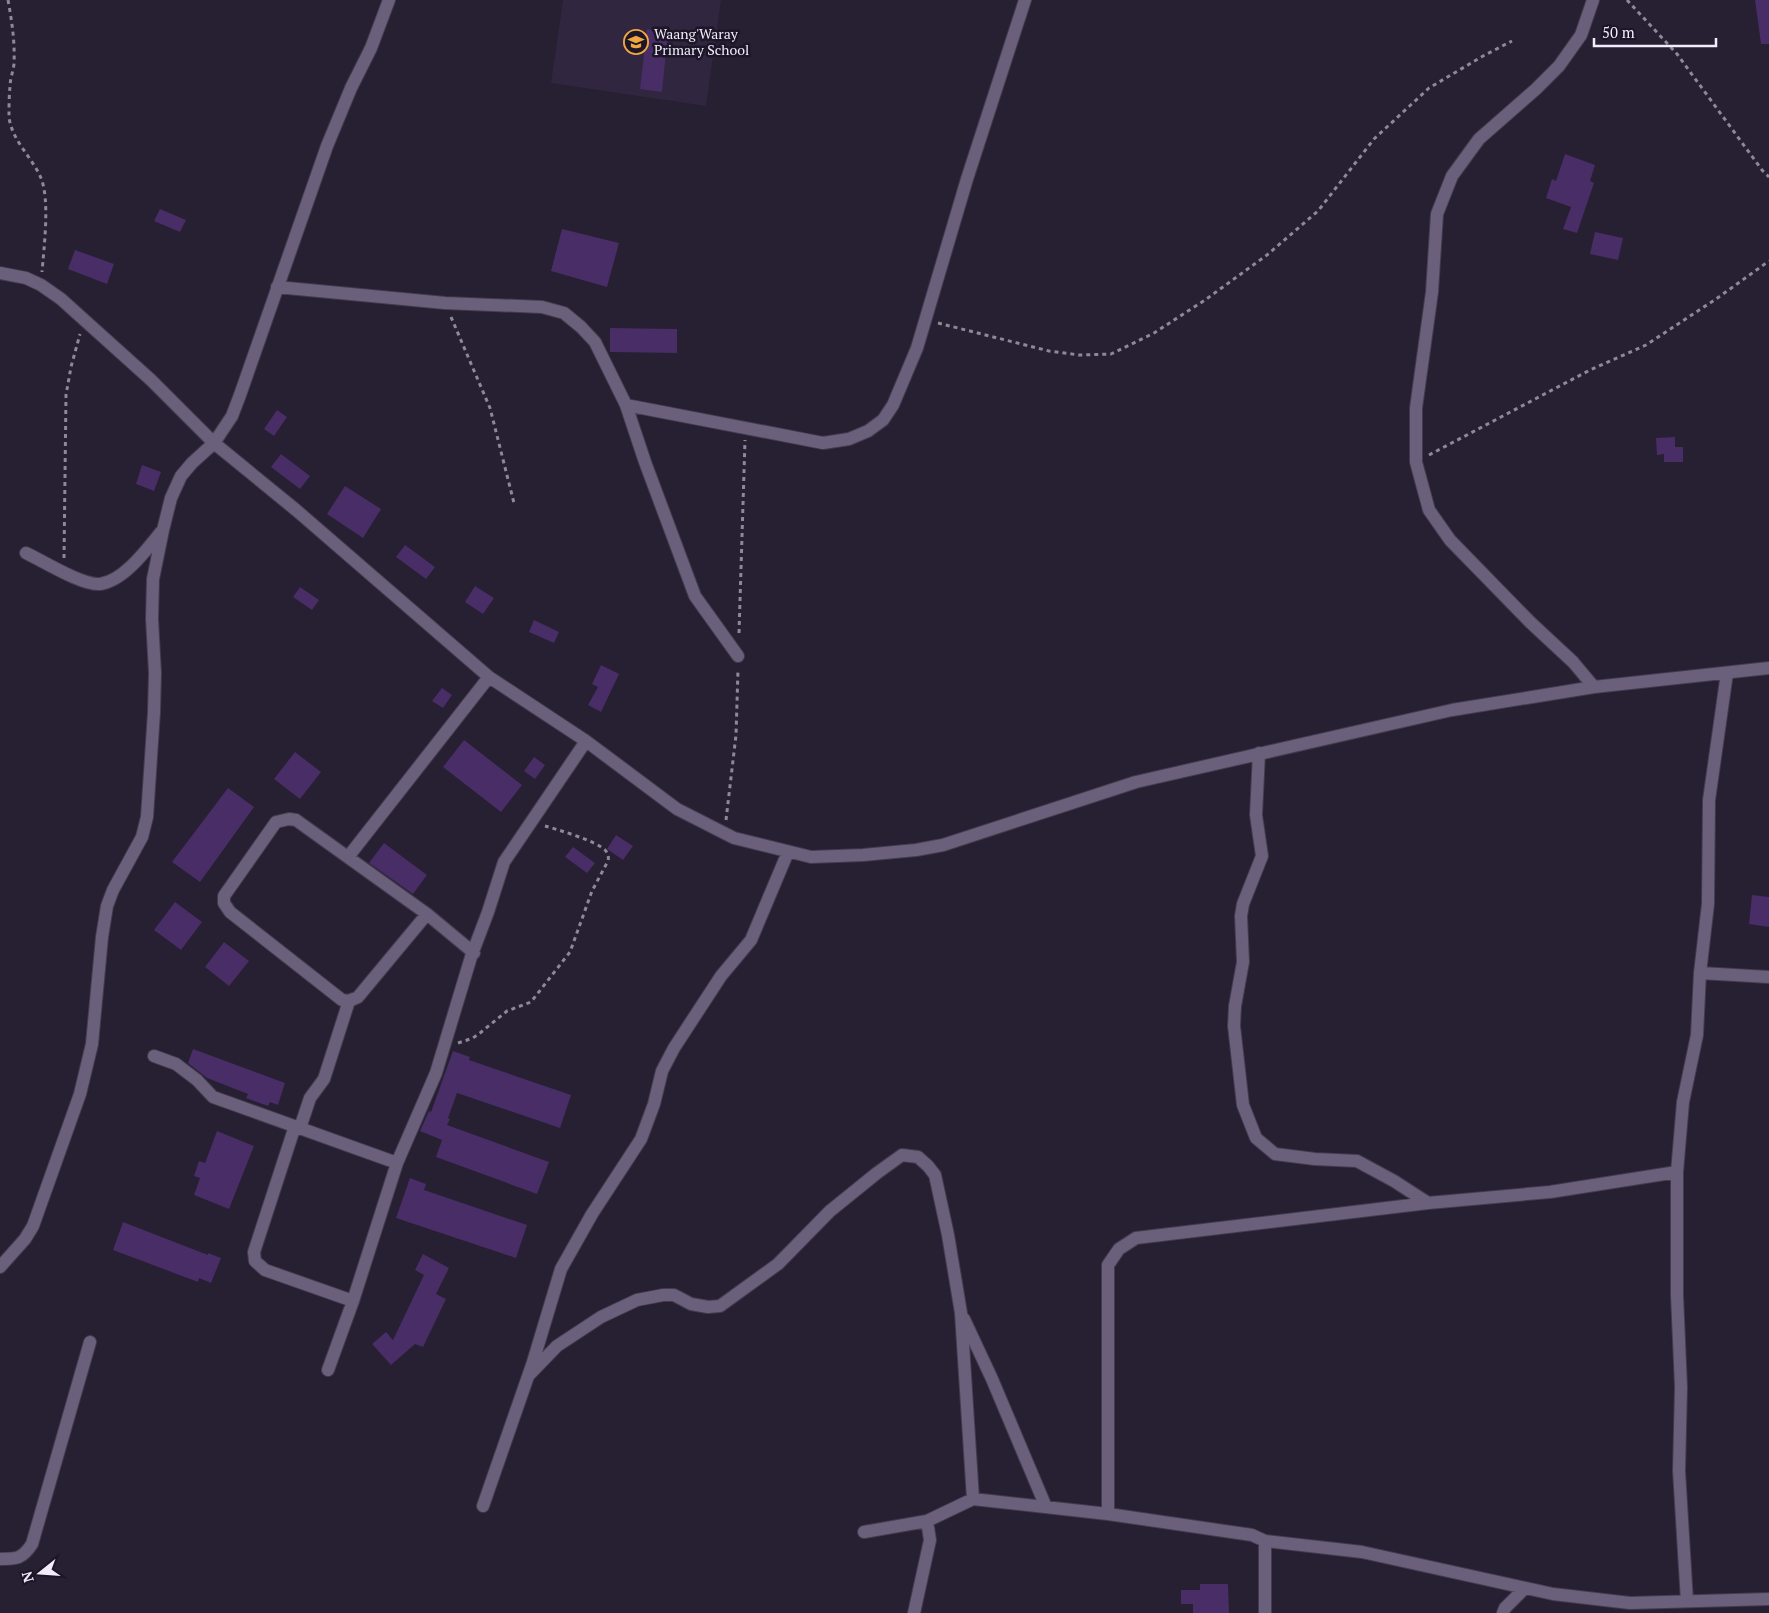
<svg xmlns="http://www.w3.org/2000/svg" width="1769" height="1613" viewBox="0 0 1769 1613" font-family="'PT Serif',serif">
<rect width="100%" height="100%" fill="#271f32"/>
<!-- built -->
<path fill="#31263f" d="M563,0h158l-15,106 -155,-23z"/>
<!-- building -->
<path fill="#482d67" d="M1755,0h14v44h-8z
M647,29l21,3 -6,60 -22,-3z
M1565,154l30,11 -5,16 4,2 -17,50 -14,-4 8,-22 -25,-9 6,-19 4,2z
M160,209l26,11 -6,12 -26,-11z
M562,229l57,14 -12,44 -56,-16z
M1595,232l28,6 -5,22 -28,-6z
M75,250l39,14 -7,20 -39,-15z
M610,328l67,1v24l-67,-1z
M277,410l10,7 -13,19 -10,-7z
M1675,437v10h8v15h-19v-8l-7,1 -1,-17z
M281,454l29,22 -10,13 -29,-22z
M142,465l19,7 -7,19 -18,-7z
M345,486l36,23 -18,29 -36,-24z
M405,545l30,22 -9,12 -30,-22z
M475,586l19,12 -11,16 -18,-12z
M300,587l19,13 -7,10 -19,-13z
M534,620l25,12 -5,11 -25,-11z
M601,665l18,9 -18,38 -13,-7 10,-18 -6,-3z
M442,688l10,7 -9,13 -11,-7z
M464,740l58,45 -21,27 -58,-45z
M295,752l26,20 -21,27 -26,-20z
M534,757l11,8 -10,14 -11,-8z
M228,788l26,19 -54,75 -28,-20z
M616,835l17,11 -10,14 -16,-11z
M384,843l43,32 -14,19 -44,-31z
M573,847l22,16 -8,10 -22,-16z
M1752,895l17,2v30l-20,-3z
M175,902l27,20 -21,28 -27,-20z
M224,942l25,19 -20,25 -24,-19z
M193,1049l92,34 -7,22 -8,-3 -2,4 -22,-8 2,-4 -41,-16 -19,-15z
M453,1051l17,6 -1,3 102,35 -11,33 -103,-35 -9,25 2,1 -3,6 102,37 -12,32 -101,-37 6,-17 -22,-9 9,-20 2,1z
M217,1131l37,15 -25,63 -35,-14 6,-17 -6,-2 5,-15 6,2z
M410,1178l16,6 -2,6 103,35 -11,33 -120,-40z
M123,1222l85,33v-2l13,5 -10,25 -12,-5 -1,4 -85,-32z
M423,1254l26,14 -13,26 10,5 -23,48 -8,-3 -24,21 -19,-21 14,-12 7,8 31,-65 -9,-5z
M1200,1584h28l1,29h-36v-9h-12v-14h19z"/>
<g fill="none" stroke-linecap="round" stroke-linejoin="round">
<defs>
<path id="minor" d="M1593,0l-12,35 -22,31 -23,23 -57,50 -27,37 -15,38 -5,78 -16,116v54l13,48 21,30 80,82 43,40 21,25
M0,273l26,5 15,7 20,14 90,81 63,63 82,67 193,167 97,64 91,68 57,29 77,19 52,-2 53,-5 27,-5 193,-63 316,-72 142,-23 175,-19
M277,287l168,16 97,4 22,6 17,14 14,15 31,63 19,57 50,134 43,60
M626,405l197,38 26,-4 19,-8 15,-11 10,-15 24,-57 50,-169 58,-179
M26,553c17,8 57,33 74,31 24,-3 47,-35 61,-52
M1259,753l-3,62 6,41 -19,48 -2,12 2,46 -8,44 -1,20 9,79 13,33 19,16 40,5 42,2 37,20 34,22
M348,857l141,-180
M427,914l-69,83 -9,4 -7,-1 -112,-88 -6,-9v-7l52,-74 13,-3 7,1 131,94 47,39
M1700,973l69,4
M154,1056l22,8 21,16 16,17 184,66
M295,1126l-41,126 1,9 10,9 88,31
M300,1128l10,-30 14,-19 25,-78
M0,1267l25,-28 8,-13 47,-132 12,-50 10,-107 5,-31 6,-16 29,-53 5,-20 7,-105 1,-39 -3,-54 1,-40 10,-49 8,-32 10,-22 11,-13 22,-20 18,-27 8,-21 87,-249 24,-58 20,-40 18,-48
M964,1319l28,60 54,128
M328,1370l25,-69 44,-138 39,-90 35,-116 17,-45 16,-50 82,-121
M529,1375l28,-29 44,-29 36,-17 26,-5h11l17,9 17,3 12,-1 58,-42 52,-53 47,-38 25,-18 16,2 10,9 7,9 13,60 13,78 12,186
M483,1506l50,-144 28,-93 31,-55 49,-75 13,-35 8,-33 12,-23 47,-72 30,-36 37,-88
M1108,1514v-249l11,-16 17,-11 292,-35 122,-11 127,-20
M864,1532l63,-11 46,-22 135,15 144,21 13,6 97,11 191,42 77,9 139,-4
M0,1559c17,0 22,0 32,-15l58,-202
M1687,1601l-8,-130 2,-84 -4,-92v-123l6,-70 14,-67 3,-62 8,-69 1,-104 18,-127
M914,1613l16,-73 -3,-19
M1265,1613v-72
M1503,1613l2,-5 20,-20"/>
</defs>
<!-- minor casing -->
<use href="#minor" stroke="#433c4e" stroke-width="14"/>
<!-- path -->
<path stroke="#8e8898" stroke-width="3" stroke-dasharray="4 4" stroke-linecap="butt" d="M8,0c4,22 7,42 6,64 -1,8 -4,15 -4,23 -1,9 -1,21 -1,30 3,24 23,40 32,61 9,22 3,69 1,94
M1627,0l50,54 85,116 7,7
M451,317l39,91 24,95
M938,323l111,28 30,4 32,-1 43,-21 51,-33 62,-45 51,-44 56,-72 55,-51 54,-32 29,-15
M1429,455l161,-85 56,-25 70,-46 53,-38
M64,558l2,-163 5,-28 9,-33
M739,633l6,-193
M726,820l10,-85 2,-65
M458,1043l15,-5 7,-5 27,-22 24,-9 39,-50 22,-61 16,-30c1,-4 0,-8 -3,-11 -9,-9 -46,-20 -60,-24"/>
<!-- minor -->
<use href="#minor" stroke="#6b607b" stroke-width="12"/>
</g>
<!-- icons -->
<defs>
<symbol id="school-ring" viewBox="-11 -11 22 22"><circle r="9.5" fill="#1d1528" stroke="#f1a63f" stroke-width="1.5"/><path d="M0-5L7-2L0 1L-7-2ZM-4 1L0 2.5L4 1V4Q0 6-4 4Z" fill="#f1a63f"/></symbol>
</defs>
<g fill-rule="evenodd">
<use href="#school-ring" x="622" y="28" width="28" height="28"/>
</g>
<g text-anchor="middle" stroke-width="5" stroke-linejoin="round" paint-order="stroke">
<!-- poi labels -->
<g font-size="14" fill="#f2edfa" stroke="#1d1528" text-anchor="start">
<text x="654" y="39">Waang'Waray<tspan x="654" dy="16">Primary School</tspan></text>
</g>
</g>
<!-- north arrow -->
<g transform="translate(40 1573) rotate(253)" stroke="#1d1528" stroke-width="4" paint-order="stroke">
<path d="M0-4L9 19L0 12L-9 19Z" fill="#f2edfa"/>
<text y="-8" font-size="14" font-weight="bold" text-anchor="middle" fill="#f2edfa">N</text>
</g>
<!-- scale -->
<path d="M1594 38v8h122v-8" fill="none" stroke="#f2edfa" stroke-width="2.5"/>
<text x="1602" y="38" font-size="15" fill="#f2edfa" stroke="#1d1528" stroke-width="4" paint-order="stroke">50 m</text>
</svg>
